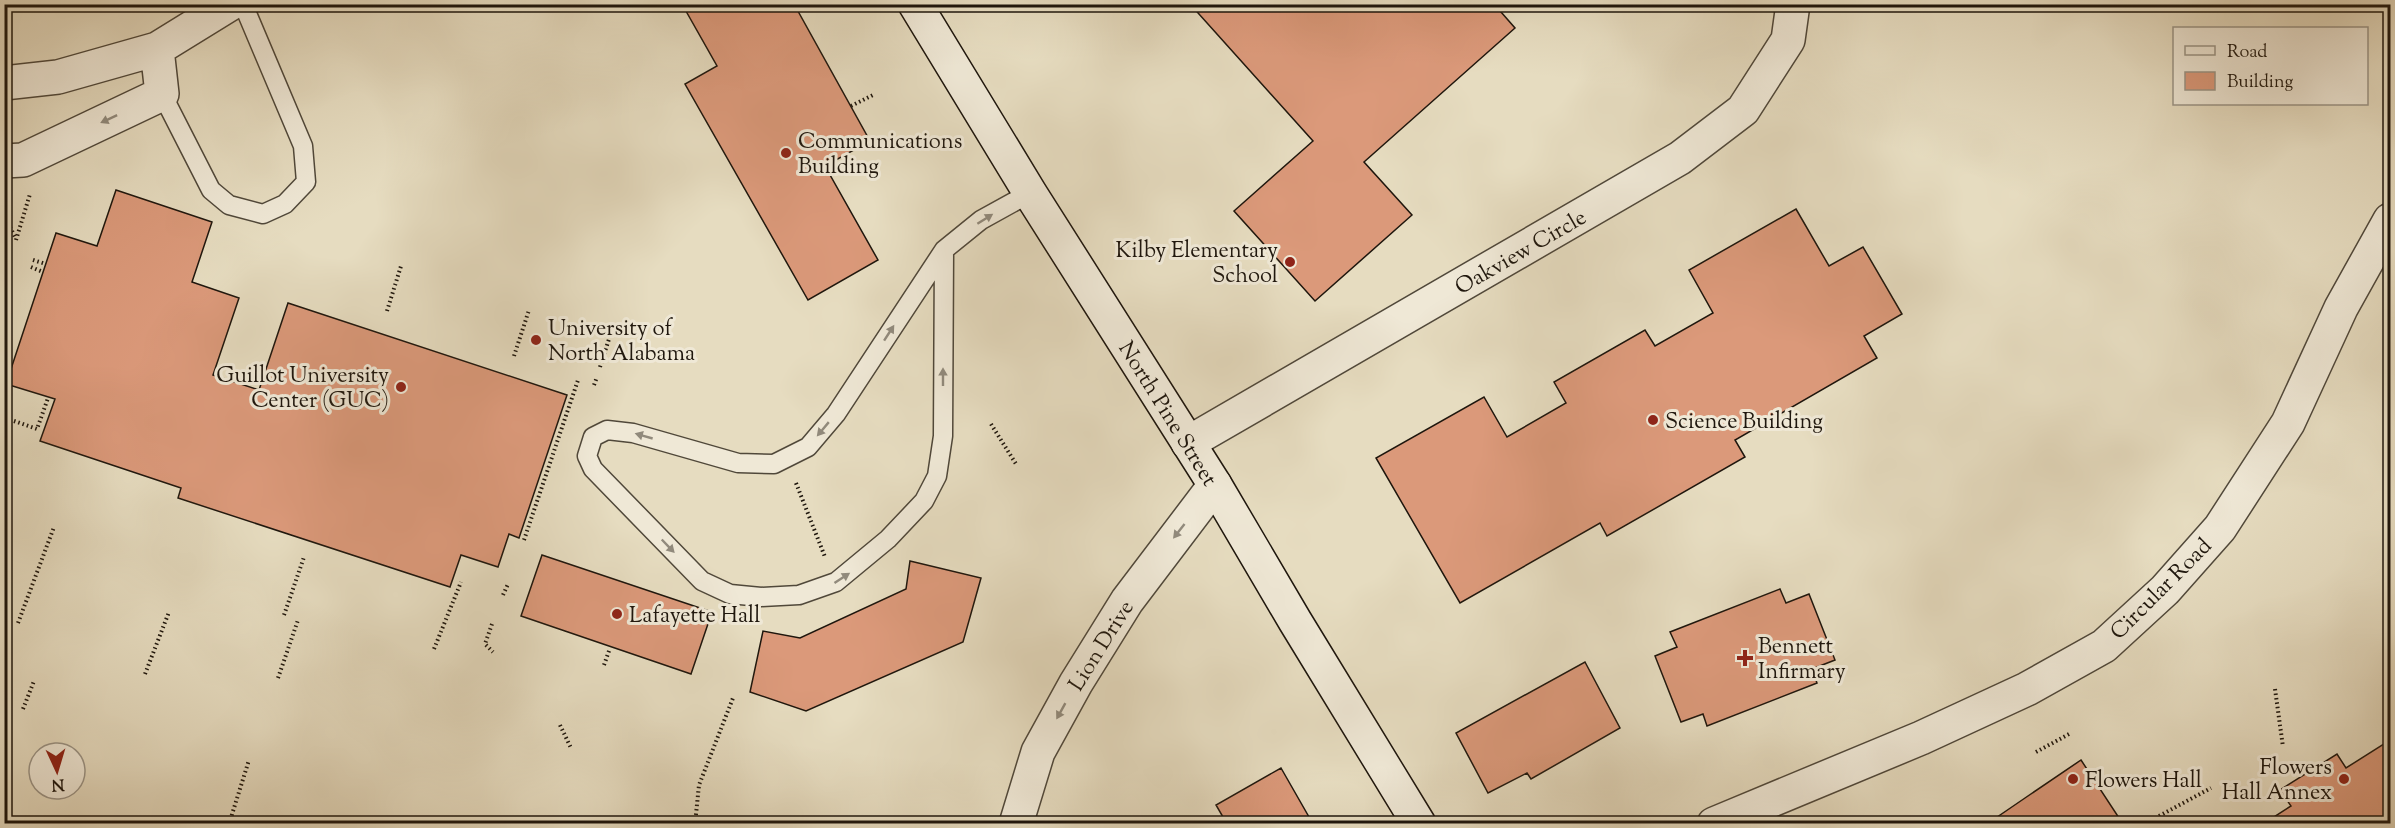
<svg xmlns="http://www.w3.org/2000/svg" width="2395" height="828" viewBox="0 0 2395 828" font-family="'Sorts Mill Goudy',serif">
<rect width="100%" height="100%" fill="#e6dcc0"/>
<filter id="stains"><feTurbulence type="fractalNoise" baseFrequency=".00333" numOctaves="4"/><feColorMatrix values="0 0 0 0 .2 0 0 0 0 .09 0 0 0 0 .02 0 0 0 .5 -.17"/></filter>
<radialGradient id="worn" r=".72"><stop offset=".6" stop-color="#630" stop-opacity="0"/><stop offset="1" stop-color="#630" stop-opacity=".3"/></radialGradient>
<!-- building -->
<path fill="#db997a" stroke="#1e160d" stroke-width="1.5" d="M682,4h112l76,137 -45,25 53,94 -70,40 -123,-216 32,-18z
M1190,4h304l21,24 -151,134 48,53 -97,86 -81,-90 79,-70z
M116,190l96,32 -20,60 47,16 -26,77 46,15 29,-87 279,92 -48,143 -10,-4 -11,33 -37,-12 -11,32 -272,-89 3,-10 -141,-47 15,-42 -49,-15 50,-151 41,13z
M1796,209l33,57 34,-19 39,67 -38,22 13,22 -142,82 10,17 -138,79 -7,-13 -140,80 -84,-145 108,-61 23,40 59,-34 -12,-21 91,-52 10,16 58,-33 -24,-43z
M542,555l170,57 -21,62 -170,-58z
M910,561l71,17 -18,64 -157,69 -56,-19 13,-61 37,7 106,-49z
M1780,589l6,14 23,-9 26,66 -23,9 5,14 -110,43 -4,-12 -22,8 -26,-66 22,-9 -7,-15z
M1585,662l35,66 -89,51 -4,-6 -39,20 -32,-60z
M2390,740v84h-127l28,-18 -11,-16 57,-36 9,14z
M2081,760l42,64h-136l38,-26z
M1281,768l32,56h-86l-11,-19z"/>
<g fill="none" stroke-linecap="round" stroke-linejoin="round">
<defs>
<path id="lane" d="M162,94l49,96 18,15 34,9 22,-10 21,-22 -3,-36 -60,-142
M944,250l-1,186 -6,40 -13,25 -36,38 -52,43 -37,13 -38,2 -31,-3 -28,-13 -109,-112 -6,-13 6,-19 14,-7 26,3 105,30 36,1 34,-17 28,-33 108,-164 37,-30 49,-27"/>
<path id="street" d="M4,83l54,-6 99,-28
M4,161l19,-1 139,-66 -5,-45 73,-45
M1188,443l492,-285 63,-48 45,-70 5,-36
M1016,824l22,-72 38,-69 51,-82 88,-116
M1714,824l207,-86 106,-49 77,-43 61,-56 55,-62 68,-105 53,-115 49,-88"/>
<path id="secondary" d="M915,4l115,189 185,292 80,136 124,203"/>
</defs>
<!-- lane casing -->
<use href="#lane" stroke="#50483a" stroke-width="21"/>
<!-- street casing -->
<use href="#street" stroke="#50483a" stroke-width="36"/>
<!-- secondary casing -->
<use href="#secondary" stroke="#1e160d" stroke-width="36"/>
<!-- path -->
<path stroke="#1e160d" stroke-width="4" stroke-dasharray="1.5 3" stroke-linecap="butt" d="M851,106l22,-11
M4,215l12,24
M16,240l14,-46
M33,260l13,4
M31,267l12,5
M387,311l14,-45
M514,356l15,-46
M600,367l9,-28
M594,385l3,-8
M14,421l23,8 11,-31
M991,424l25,40
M796,483l29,74
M524,540l54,-160
M503,595l5,-11
M284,615l20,-58
M18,623l36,-96
M492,624l-7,20 8,8
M434,649l27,-67
M604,665l6,-17
M145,674l24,-62
M278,678l20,-58
M2275,689l8,58
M23,709l11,-28
M560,725l11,23
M2036,752l35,-19
M2159,816l52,-28
M229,824l20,-64
M427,824l12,-3 -1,3
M695,824l4,-39 34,-87"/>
<!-- lane -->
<use href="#lane" stroke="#efe8d6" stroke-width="18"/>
<!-- street -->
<use href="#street" stroke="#efe8d6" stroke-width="33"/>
<!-- secondary -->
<use href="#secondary" stroke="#efe8d6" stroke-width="33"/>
</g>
<!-- one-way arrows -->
<defs><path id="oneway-solid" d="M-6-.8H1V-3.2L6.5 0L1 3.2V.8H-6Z" transform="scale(1.5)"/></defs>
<g fill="#918a7c">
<use href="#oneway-solid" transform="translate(109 119) rotate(155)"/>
<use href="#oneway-solid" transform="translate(985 219) rotate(-32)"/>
<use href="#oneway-solid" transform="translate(889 333) rotate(-57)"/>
<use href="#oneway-solid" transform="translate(943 377) rotate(-90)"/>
<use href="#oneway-solid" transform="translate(823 429) rotate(130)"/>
<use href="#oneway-solid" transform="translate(644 436) rotate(-164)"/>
<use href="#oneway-solid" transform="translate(1179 531) rotate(128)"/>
<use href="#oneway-solid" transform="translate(668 546) rotate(46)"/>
<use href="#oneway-solid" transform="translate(842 578) rotate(-33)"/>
<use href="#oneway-solid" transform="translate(1061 711) rotate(119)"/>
</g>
<!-- markers -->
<g fill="#8f2418" stroke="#efe8d6" stroke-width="2">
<circle cx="786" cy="153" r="6"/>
<circle cx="1290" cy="262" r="6"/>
<circle cx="536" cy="340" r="6"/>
<circle cx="401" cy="387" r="6"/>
<circle cx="1653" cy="420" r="6"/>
<circle cx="617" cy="614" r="6"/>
<path d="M1742 649h6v6h6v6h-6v6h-6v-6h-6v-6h6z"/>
<circle cx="2073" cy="779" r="6"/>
<circle cx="2344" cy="779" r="6"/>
</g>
<g text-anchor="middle" stroke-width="6" stroke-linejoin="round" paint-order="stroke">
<!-- poi labels -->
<g font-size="22" fill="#1e160d" stroke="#efe8d6" text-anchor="start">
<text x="798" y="148">Communications<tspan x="798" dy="25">Building</tspan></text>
<text x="1278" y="257" text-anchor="end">Kilby Elementary<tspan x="1278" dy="25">School</tspan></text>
<text x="548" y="335">University of<tspan x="548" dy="25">North Alabama</tspan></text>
<text x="389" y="382" text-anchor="end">Guillot University<tspan x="389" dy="25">Center (GUC)</tspan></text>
<text x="1665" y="428">Science Building</text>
<text x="629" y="622">Lafayette Hall</text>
<text x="1758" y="653">Bennett<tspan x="1758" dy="25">Infirmary</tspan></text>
<text x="2332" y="774" text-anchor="end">Flowers<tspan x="2332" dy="25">Hall Annex</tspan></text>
<text x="2085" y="787">Flowers Hall</text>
</g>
<!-- street labels -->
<g font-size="22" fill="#1e160d" stroke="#efe8d6">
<text transform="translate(1520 251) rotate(-30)" y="8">Oakview Circle</text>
<text transform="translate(1169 413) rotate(58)" y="8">North Pine Street</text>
<text transform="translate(2160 588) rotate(-45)" y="8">Circular Road</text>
<text transform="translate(1100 645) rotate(-58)" y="8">Lion Drive</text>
</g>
</g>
<!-- margin -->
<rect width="2395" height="828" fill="none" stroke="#e6dcc0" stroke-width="24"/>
<rect x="6" y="6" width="2383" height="816" fill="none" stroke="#1e160d" stroke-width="3"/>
<rect x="12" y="12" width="2371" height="804" fill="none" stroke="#1e160d" stroke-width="1.5"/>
<!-- legend -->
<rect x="2173" y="27" width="195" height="78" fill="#efe8d6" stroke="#9b9486" stroke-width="1.5"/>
<rect x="2185" y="46" width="30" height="9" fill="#efe8d6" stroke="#9b9486" stroke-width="1.5"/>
<text x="2227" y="57" font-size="18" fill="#1e160d">Road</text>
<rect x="2185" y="72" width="30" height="18" fill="#db997a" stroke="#9b9486" stroke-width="1.5"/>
<text x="2227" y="87" font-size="18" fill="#1e160d">Building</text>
<!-- north arrow -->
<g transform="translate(57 771) rotate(176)"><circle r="28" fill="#efe8d6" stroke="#9b9486" stroke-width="1.5"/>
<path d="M0-4.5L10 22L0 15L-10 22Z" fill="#8f2418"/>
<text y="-9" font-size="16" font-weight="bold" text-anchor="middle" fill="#1e160d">N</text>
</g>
<rect width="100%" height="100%" filter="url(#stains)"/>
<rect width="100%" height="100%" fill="url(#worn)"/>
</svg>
